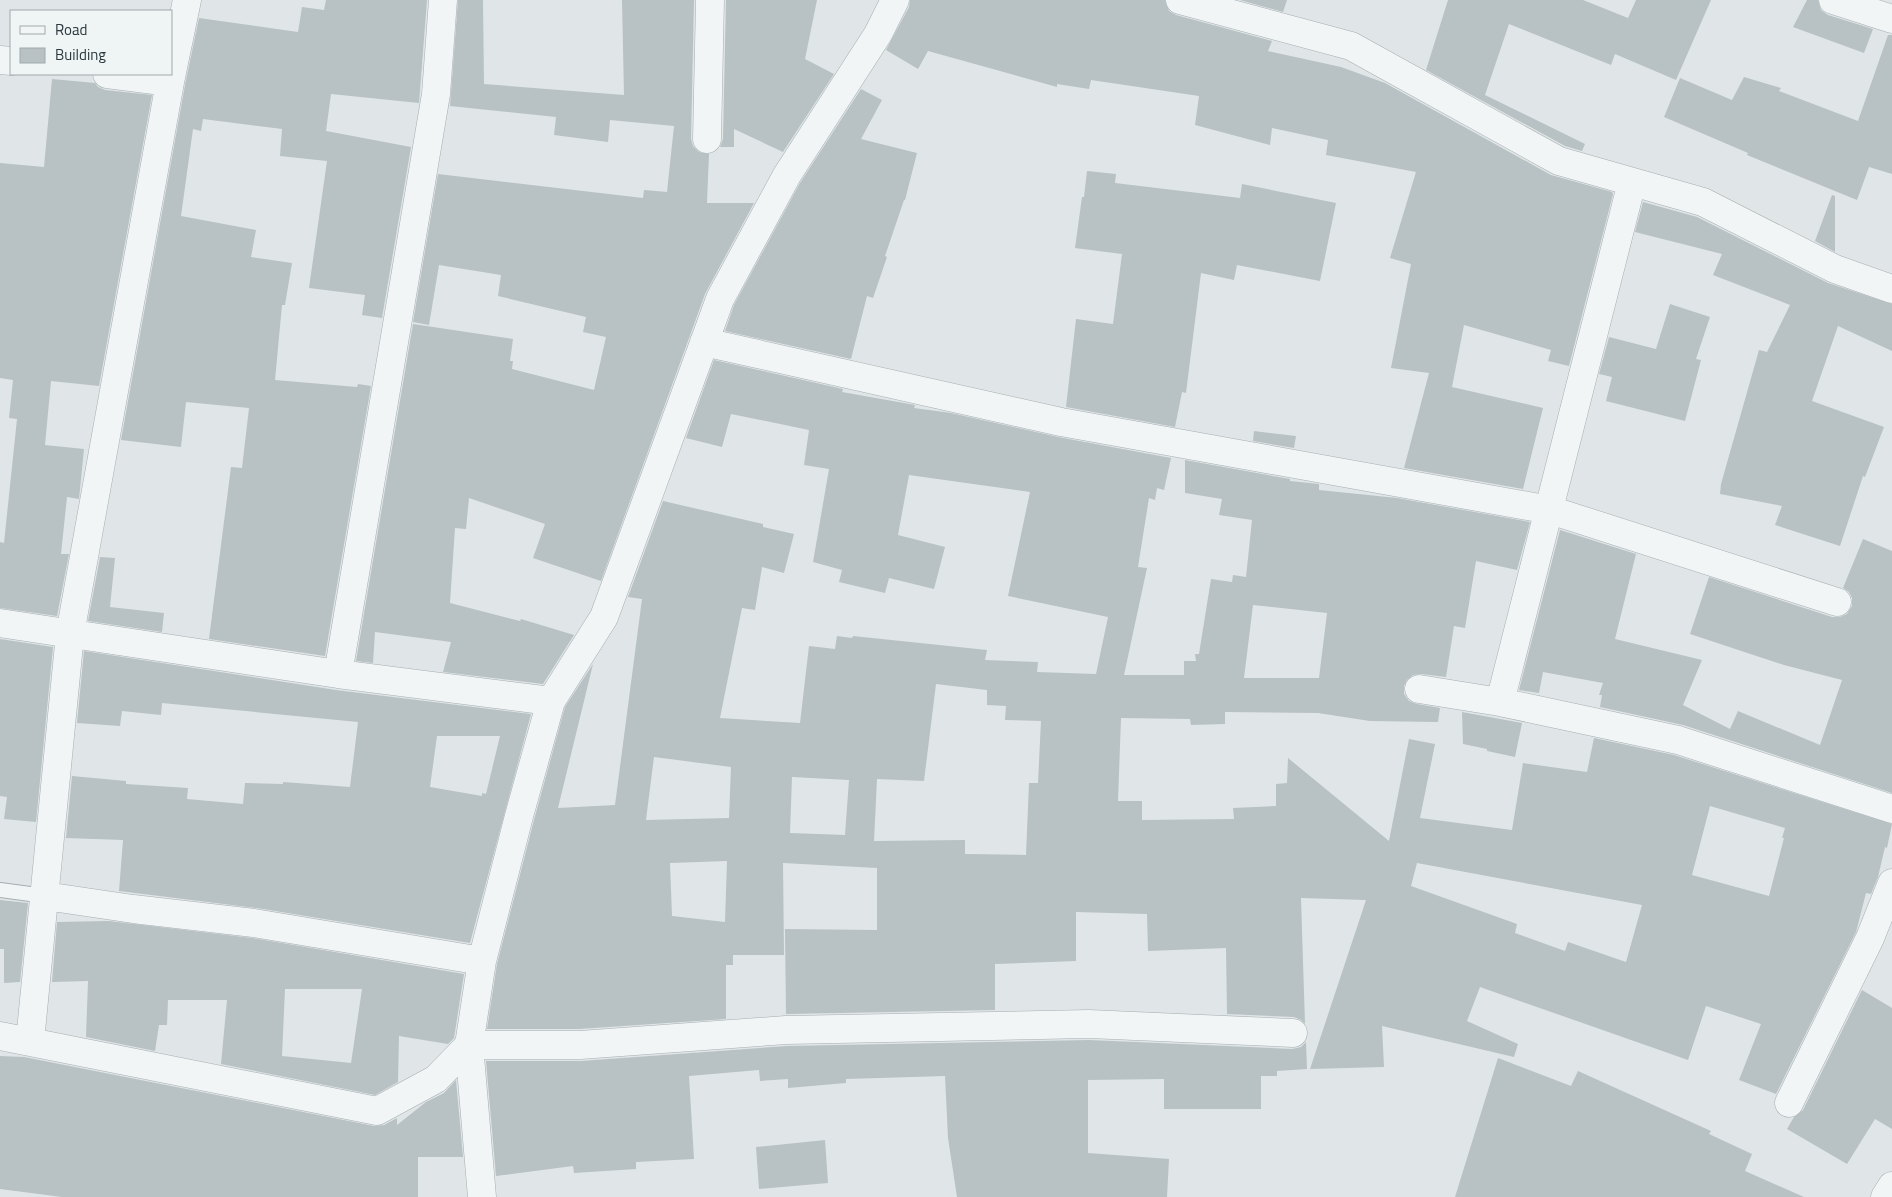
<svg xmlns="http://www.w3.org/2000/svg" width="1892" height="1197" viewBox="0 0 1892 1197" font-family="'Titillium Web',sans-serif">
<rect width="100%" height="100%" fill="#e0e6e7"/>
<!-- building -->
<path fill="#b8c1c3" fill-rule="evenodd" d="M326,0h101l-8,103 -88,-9 -5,37 85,16 -29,171 -20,-3 3,-20 -56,-7 18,-127 -47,-5 2,-27 -79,-10 -2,12 -8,-2 -12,87 75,14 -5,27 41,6 -7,42h-3l-7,75 82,7 1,-3 13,2 -46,270 -116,-17 22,-172 11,1 7,-60 -63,-6 -5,45 -60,-7 64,-355 14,-67 99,14 4,-25 22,3z
M458,0h25l1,84 140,11 -2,-95h72l-3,139 2,7 6,6 10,2 -2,49h47l-49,91 -104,287 -68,-23 12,-34 -76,-26 -3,31 -11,-1 -5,75 70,18 1,-2 53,16 -31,49 -100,-12 8,-30 -76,-10 -2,31 -17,-2 57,-337 100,15 -3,22h3l-1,8 82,21 12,-53 -23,-5 3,-15 -88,-21 3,-21 -62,-10 -10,60 -16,-3 25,-148 205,24 1,-8 23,2 7,-66 -64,-6 -2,22 -54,-7 2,-18 -106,-11z
M726,0h91l-12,59 29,15 -51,78 -49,-23v18h-14l3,-8z
M910,0h255l4,11 7,4 96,26 -4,10 73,16 44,16 166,92 61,17 1,2 -44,172 -21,-5 3,-11 -87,-25 -12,62 91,21 -20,81 -119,-21 25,-95 -38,-5 20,-104 -21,-6 26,-86 -90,-17 2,-15 -56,-12 -2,17 -75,-20 4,-29 -108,-16 -2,9 -32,-5v3l-129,-36 -10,18 -32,-19 23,-43z
M1240,0h47l-4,12z
M1448,0h135l45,18 8,-18h75l-35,80 -61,-26 -4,11 -102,-41 -24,71 100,49 -3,7 -17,-5 -139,-76z
M1807,0h11l3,10 7,5 45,14 -9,24 -71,-26z
M1888,35h4v139l-23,-7 -12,33 -110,-45 1,-2 -84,-36 16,-39 52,22 12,-23 37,11 -2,3 79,30z
M52,79l43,4 3,4 7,3 47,5 -53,291 -48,-5 -6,64 39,4 -5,50 -12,-2 -6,57h8l-12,62 -57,-8v-66l4,1 13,-124 -8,-1 4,-38 -13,-2v-215l44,4z
M861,89l21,11 -21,39 56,14 -12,47h-1l-19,56 2,1 -14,41 -6,-2 -16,63 -126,-28 9,-26 66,-122z
M1087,171l29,3 -1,9 125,15 2,-14 94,19 -16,78 -83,-16 -3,15 -33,-7 -15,120 -4,-1 -7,35 -109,-20 10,-88 37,5 9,-70 -47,-6 7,-51h2z
M1832,195l3,1v56l-20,-11z
M1643,202l54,15 131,66 64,21v47l-54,-25 -26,75 72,26 -19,50 -2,-1 -23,70 -65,-21 7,-19 -62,-12 1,-10 38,-134 8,2 23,-47 -77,-30 9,-21 -87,-22z
M1670,304l40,13 -14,42 5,1 -16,61 -79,-20 6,-24 -13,-3 10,-37 47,12z
M714,360l129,29 -1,3 73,13 -1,3 37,5 107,24 113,21 -7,32 -7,-2 -2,12 -6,-2 -11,69 9,1 -23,107h60v-14h12l-1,-7h4l12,-75 21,3 1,-7 13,2 6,-57 -33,-5 3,-16 -37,-6v-33l105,19v2l29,3v6l78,8 133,24 -13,48 -41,-9 -11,67 -11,-2 -8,51 -25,-3 -8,1 -6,5 -3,6v8l5,7 8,3 23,4 -2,14 -68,-1 -52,-8 -93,-1v12l-34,1 -1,-6 -69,-1 -3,83h24v19l92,-1 -1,-11 43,-2v-22l11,-1 1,-25 101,83 20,-102 26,5 -15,74 92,12 11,-67 64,9 7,-34 80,17 218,69 -5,24 -2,-1 -7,30 -7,17 -5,-1 -10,39 -80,162 -37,-14 22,-56 -55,-18 -18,54 -208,-73 -13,34 51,23 -4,13 -132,-31 2,41 -74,2 56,-169 -65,-2 4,126 -4,-4 -7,-3 -67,-3 -1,-66 -78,3 -1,-37 -71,-2v49l-81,3v46l-209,4 -1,-85 92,1v-62l-94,-5 1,92h-51v10h-7v54l-147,10h-92l10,-65 37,-144 31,-113 28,-43 -35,144 57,-3 27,-206 -14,-2 35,-96 100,23v3l31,7 -10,39 -22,-6 -7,43 -13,-2 -22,110 80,5 9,-77 26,3 2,-13 15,2 1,-2 134,14 -2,10 53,2 -1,10 59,2 12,-57 -100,-21 22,-104 -121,-17 -11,60 47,12 -11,42 -45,-11 -4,15 -46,-11 3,-12 -29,-8 16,-93 -25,-4 5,-35 -78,-16 -9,33 -36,-9zM1253,605l74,8 -8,65h-75zM936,684l51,6v15l19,1 -1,14 36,1 -3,62h-9l-3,72 -61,-1v-14l-91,1 3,-62 47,2zM654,757l77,10 -2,51 -83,2zM792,777l57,3 -4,55 -55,-2zM1710,806l75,22 -3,10h2l-15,58 -77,-21zM727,861l-2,61 -53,-6 -2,-53zM1417,863l225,42 -16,57 -58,-20 -3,9 -50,-18 2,-9 -106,-38z
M1254,431l42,5 -2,12 -41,-7z
M1560,530l76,24 -21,85 87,21 -19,45 47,24 8,-18 82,34 22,-65 -58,-15 -94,-31 19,-57 123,40h8l7,-3 5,-8v-8l-3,-6 -6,-4 20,-49 29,12v242l-209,-68 -83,-18 2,-12h-3l4,-12 -60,-11 -4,21 -20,-3z
M100,557l15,1 -5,49 54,6 -2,19 -74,-11z
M0,639l53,8 -17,175 -32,-3 3,-22 -7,-1z
M84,651l252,39 195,24 -61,229 -213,-35 -138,-17 4,-51 -57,-2 6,-62 54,5v3l62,4 -1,11 56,5 2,-21 38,1v-2l67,5 8,-65 -196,-19 -1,12 -39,-4 -2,15 -43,-3zM437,736h63l-14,58 -4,-1v3l-52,-9z
M1462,712l60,11 -7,34 -28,-6v-2l-24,-5z
M0,900l28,3 -8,79 -16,1v-34h-4z
M109,921l143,17 212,36 -10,64 -6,6 -49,-8 -1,46 -23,13 -154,-31 6,-64h-59l-1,25h-8l-4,26 -69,-14 2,-56 -36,1 5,-60zM285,989h77l-11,74 -69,-7z
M1862,990l30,18v121l-17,-10 -28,45 -60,-35 7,-12 9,-7z
M1089,1040l203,9 9,-2 5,-5 1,27 -30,2v5h-16v33h-97v-30l-76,1v73l81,6 -2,38h-210l-9,-59 -3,-62 -99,3v4l-58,5v-9l-28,2 -1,-11 -70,6 5,83 -58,3v7l-62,4 -1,-7 -77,10 -10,-115h95l206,-15z
M0,1056l24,1 350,69 10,-1 13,-7v7l29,-23 18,-9 12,-13 7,77h-45v40h-356l-62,-8z
M1498,1058l73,28 7,-15 133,60 -2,3 43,20 -7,17 59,26h-349z
M825,1140l3,43 -69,6 -3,-42z"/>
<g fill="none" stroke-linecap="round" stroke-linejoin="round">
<defs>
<path id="service" d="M0,890l45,6"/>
<path id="minor" d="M1180,0l171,46 208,115 144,41 132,67 57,20
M1833,0l59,19
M0,60l11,1
M107,74l63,8
M707,139l3,-139
M704,342l357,80 489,88 287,92
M0,623l338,51 213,27
M338,674l98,-580 7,-94
M1419,689l81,13 178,38 214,69
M1500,702l132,-520
M45,896l88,13 121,14 228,38
M0,1036l377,75 59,-32 33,-34h111l206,-15 303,-6 204,9
M30,1041l40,-407 100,-552 17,-82
M1789,1103l81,-165 22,-55
M482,1197l-13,-152 13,-84 37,-145 32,-115 53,-84 116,-318 67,-124 91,-141 17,-34
M1885,1197l7,-11"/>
</defs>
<!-- service casing -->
<use href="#service" stroke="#a6aeb1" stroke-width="16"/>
<!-- minor casing -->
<use href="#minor" stroke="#a6aeb1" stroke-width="29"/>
<!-- service -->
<use href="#service" stroke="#f2f5f6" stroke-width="14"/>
<!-- minor -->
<use href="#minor" stroke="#f2f5f6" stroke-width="28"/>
</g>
<!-- legend -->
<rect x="10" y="10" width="162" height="65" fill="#eff4f5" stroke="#a1a9ab"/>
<rect x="20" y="26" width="25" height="8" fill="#f2f5f6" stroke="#a1a9ab"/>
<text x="55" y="35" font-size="15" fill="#2b383d">Road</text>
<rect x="20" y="48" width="25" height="15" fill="#b8c1c3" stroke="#a1a9ab"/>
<text x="55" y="60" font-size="15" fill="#2b383d">Building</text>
</svg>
